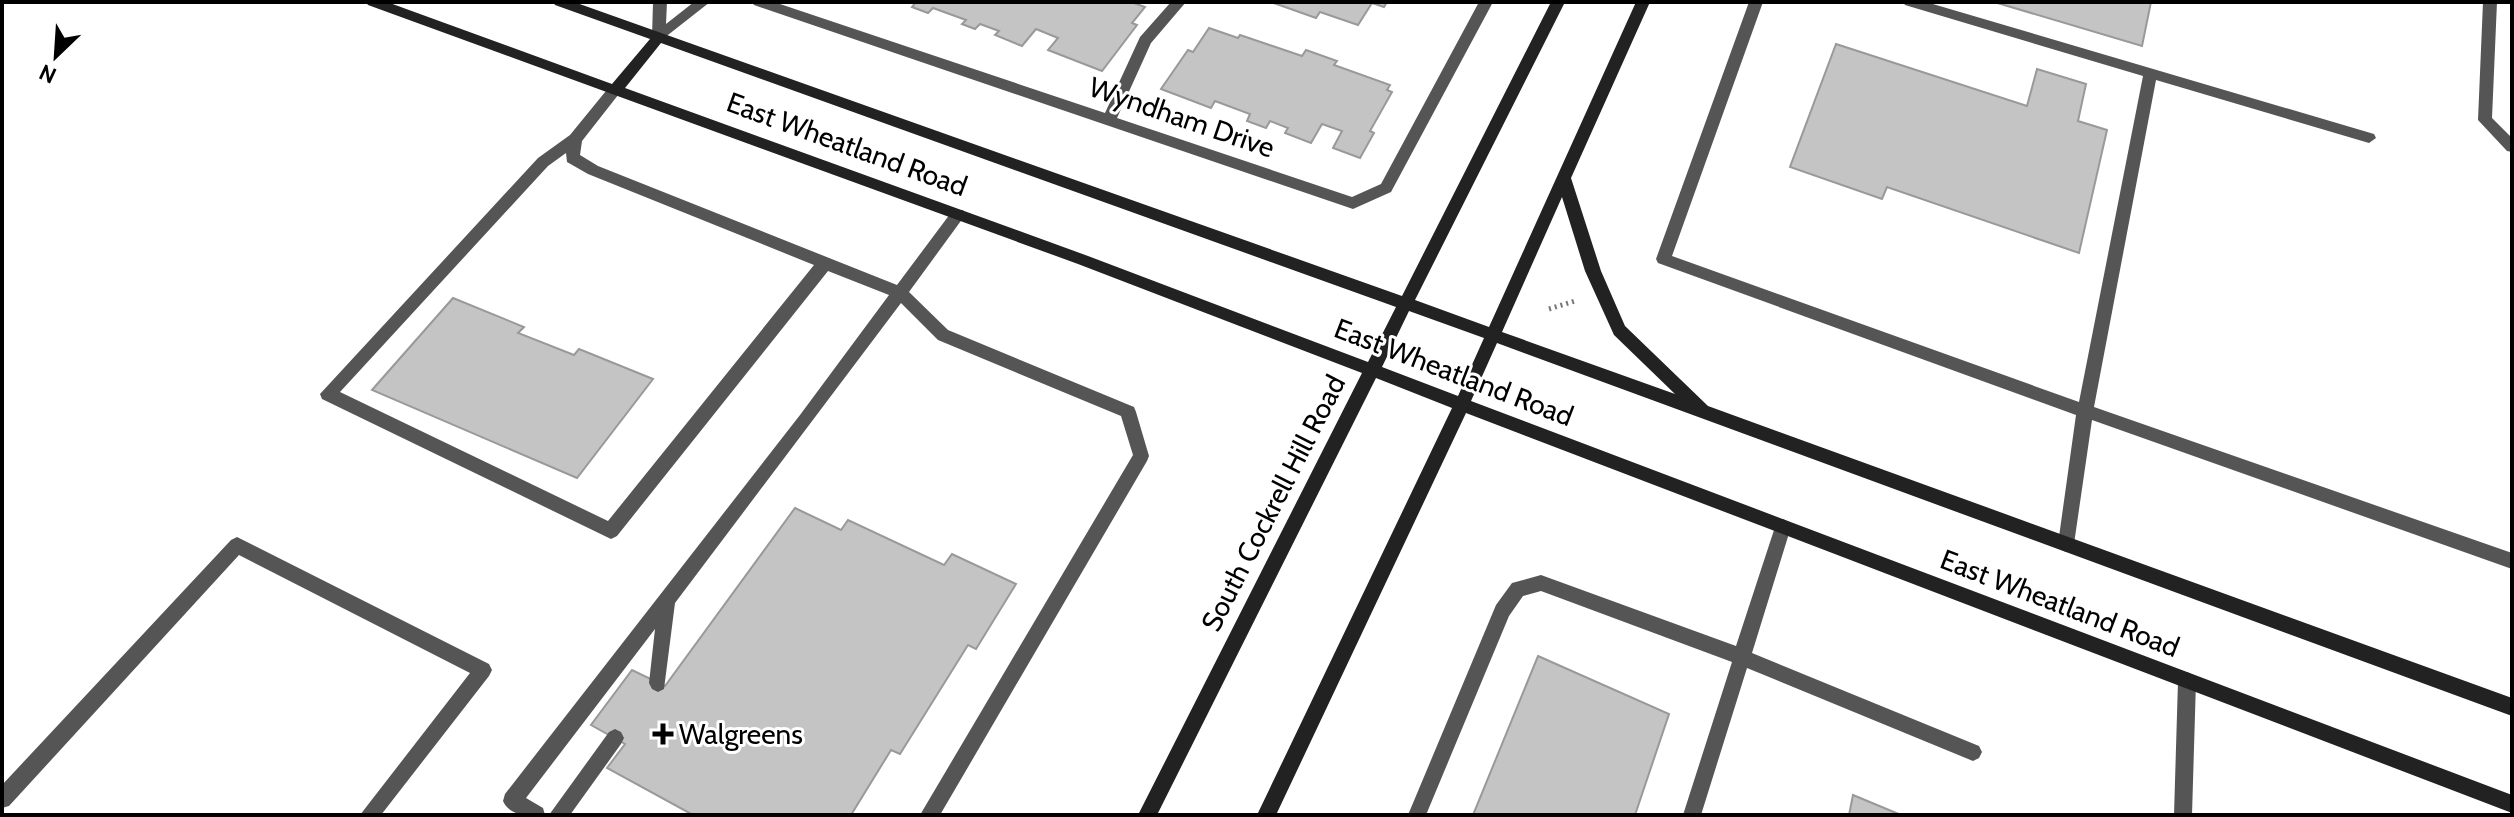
<svg xmlns="http://www.w3.org/2000/svg" width="2514" height="817" viewBox="0 0 2514 817" font-family="Cabin,sans-serif">
<rect width="100%" height="100%" fill="#fff"/>
<!-- building -->
<path fill="#c4c4c4" stroke="#999" stroke-width="2" d="M916,2h215l14,5 -13,16 5,2 -35,46 -54,-21 10,-12 -22,-9 -14,17 -27,-11 4,-4 -19,-7 -5,5 -13,-5 4,-4 -33,-12 -5,5 -16,-6z
M1271,2h116l-3,5 -12,-4 -14,22 -38,-13 -4,6z
M1994,2h157l-9,44z
M1209,28l29,10 2,-3 62,21 4,-6 31,11 -3,4 56,20 -3,5 5,2 -22,39 4,2 -14,25 -27,-10 9,-17 -20,-7 -11,19 -26,-10 3,-5 -18,-7 -4,7 -19,-7 3,-7 -35,-13 -4,7 -50,-19 27,-39 5,2z
M1836,44l191,62 10,-37 49,15 -8,37 29,9 -28,123 -192,-66 -5,12 -92,-32z
M453,298l71,29 -6,6 56,22 5,-6 74,30 -76,99 -205,-88z
M795,508l46,22 7,-10 96,45 8,-11 64,30 -40,65 -8,-4 -68,109 -9,-4 -40,65h-158l-86,-47 18,-24 -34,-19 41,-55 33,16z
M1538,656l131,58 -34,101h-162z
M1853,795l48,20h-52z"/>
<g fill="none" stroke-linecap="round" stroke-linejoin="round">
<!-- path -->
<path stroke="#777" stroke-width="5" stroke-dasharray="2 4" stroke-linecap="butt" d="M1549,309l26,-8"/>
<!-- lane -->
<path fill="#555" fill-rule="evenodd" d="M653,2h14l-1,22 28,-22h16l-51,40 -7,-5z
M752,2h22l331,111 35,-76 31,-35h15l-35,41 -34,75 235,79 29,-13 98,-182h14l-102,190 -38,17 -599,-204z
M1749,2h14l-91,254 407,146 64,-326 -238,-71 -2,-3h23l448,132 2,4 -7,5 -213,-63 -62,327 418,146v16l-420,-149 -18,124 -2,5 -6,3 -6,-3 -2,-5 18,-129 -418,-152 -2,-4z
M2483,2h14l-5,116 20,20v14l-5,-1 -29,-31z
M615,85l7,5 -40,51 -2,14 18,11 299,119 56,-75h10l2,4 -2,4 -54,74 39,38 186,77 2,5 13,44 -2,5 -207,354h-20l213,-360 -12,-39 -183,-76 -37,-37 -226,300 -11,86 -6,3 -6,-3 -3,-6 6,-54 -129,169 17,10 2,7c-16,0 -35,2 -42,-14l2,-7 295,-379 89,-120 -61,-24 -211,265 -6,3 -289,-140 -2,-5 218,-236 32,-23 40,-49zM566,153l1,9 21,12 226,91 -206,256 -268,-129 208,-226z
M1783,519l6,3 2,5 -39,126 227,93 3,6 -3,6 -6,3 -226,-93 -46,147h-18l49,-153 -191,-71 -18,5 -14,20 -83,199h-18l88,-210 16,-22 29,-8 195,71 39,-119 2,-5z
M237,537l252,127 3,6 -3,6 -108,139h-21l110,-142 -231,-118 -230,251 -7,2v-23l229,-245z
M2187,672l6,3 3,6 -4,134h-18l4,-134 3,-6z
M615,729l6,3 3,6 -3,6 -51,71h-21l60,-83z"/>
<!-- secondary -->
<path fill="#222" fill-rule="evenodd" d="M366,2h21l225,82 38,-45 -95,-34 -2,-3h21l828,294 149,-294h14l-150,298 74,27 147,-325h14l-79,176 30,93 24,55 83,80 804,292v18l-1015,-373 -26,58 1041,394v18l-1046,-400 -190,402h-19l195,-407 -76,-30 -219,437h-19l224,-442 -284,-109 -710,-259zM661,43l735,264 -28,55 -280,-106 -463,-168zM1562,197l23,74 29,64 61,59 -173,-62zM1409,311l75,27 -26,58 -76,-29z"/>
</g>
<!-- markers -->
<path fill="#000" stroke="#fff" stroke-width="3" d="M659 722h8v8h8v8h-8v8h-8v-8h-8v-8h8z"/>
<g text-anchor="middle" stroke-width="6" stroke-linejoin="round" paint-order="stroke">
<!-- street labels -->
<g font-size="28" fill="#000" stroke="#fff">
<text transform="translate(1182 117) rotate(19)" y="10">Wyndham Drive</text>
<text transform="translate(847 144) rotate(20)" y="10">East Wheatland Road</text>
<text transform="translate(1454 372) rotate(21)" y="10">East Wheatland Road</text>
<text transform="translate(1273 503) rotate(-63)" y="10">South Cockrell Hill Road</text>
<text transform="translate(2060 603) rotate(21)" y="10">East Wheatland Road</text>
</g>
<!-- poi labels -->
<g font-size="28" fill="#000" stroke="#fff" text-anchor="start">
<text x="679" y="744">Walgreens</text>
</g>
</g>
<!-- border -->
<rect width="2514" height="817" fill="none" stroke="#000000" stroke-width="8"/>
<!-- north arrow -->
<g transform="translate(56 56) rotate(205)" stroke="#ffffff" stroke-width="6" paint-order="stroke">
<path d="M0-6L14 30L0 20L-14 30Z" fill="#000000"/>
<text y="-12" font-size="22" font-weight="bold" text-anchor="middle" fill="#000000">N</text>
</g>
</svg>
